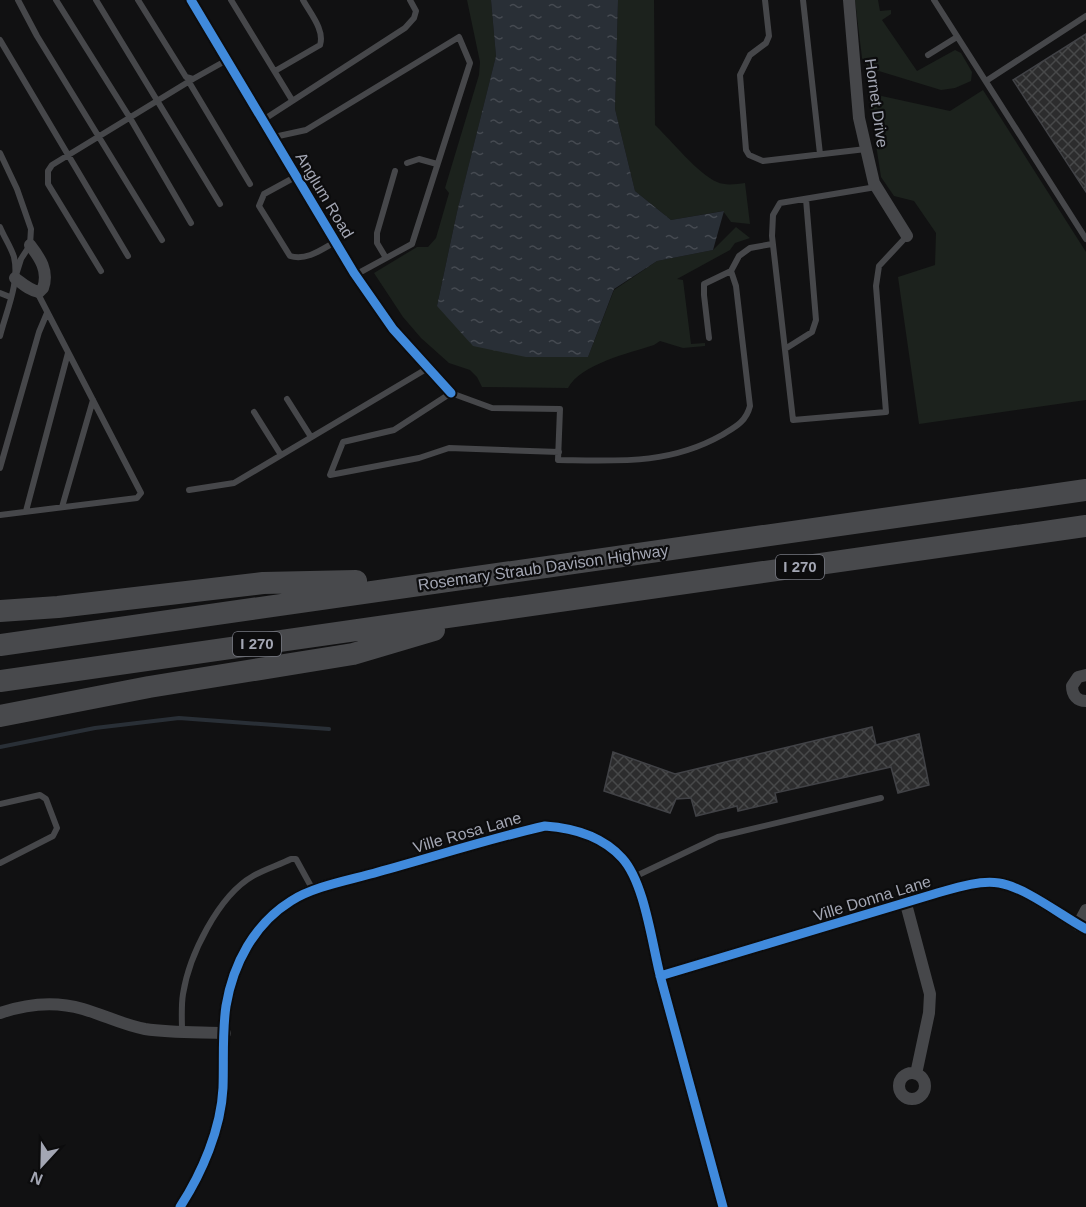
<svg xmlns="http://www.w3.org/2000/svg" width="1086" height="1207" viewBox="0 0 1086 1207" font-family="Helvetica,sans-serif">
<defs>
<pattern id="water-ripples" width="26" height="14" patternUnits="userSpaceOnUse" patternTransform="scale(1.5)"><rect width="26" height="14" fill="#292f36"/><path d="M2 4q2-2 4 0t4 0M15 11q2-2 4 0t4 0" fill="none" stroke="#454a51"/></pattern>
<pattern id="building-cross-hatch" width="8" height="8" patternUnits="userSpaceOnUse" patternTransform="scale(1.5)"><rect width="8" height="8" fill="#2c2c2d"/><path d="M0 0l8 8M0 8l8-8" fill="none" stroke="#474849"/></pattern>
</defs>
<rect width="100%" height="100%" fill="#111112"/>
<!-- grass -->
<path fill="#1c221d" d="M467,0h24l5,56 -39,156 -20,94 151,51 26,-67 43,-29 56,-11 23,-23 14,11 -15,5 -5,7 -53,29 6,1 8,64 14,-1v3l-22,2 -23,-7 -6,4c-25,8 -73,19 -86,43l-86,-1 -5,-10 -7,-7 -21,-7 -28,-25 -18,-21 -29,-44 43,-26h11l8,-9 13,-45 -4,-5 34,-113 1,-13z
M618,0h36l1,125c16,15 43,49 62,57 9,4 19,2 28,1l5,41 -19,-2 -8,-11 -52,9 -36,-29 -20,-82z
M855,0h23l2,11 11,-1v4l-9,6 35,51 38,-21 6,3 11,19 -1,9 -16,7 -14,2 -72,-22 -7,-10z
M983,90l103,162v148l-167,24 -21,-147 37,-12 1,-32 -22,-32 -20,-5 -13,-19 -13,-84 82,18z"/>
<!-- water -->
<path fill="url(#water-ripples)" d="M491,0h127l-3,109 20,82 36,29 53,-9 -11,39 -56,11 -43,28 -26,68h-62l-53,-11 -36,-40 20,-94 39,-156z"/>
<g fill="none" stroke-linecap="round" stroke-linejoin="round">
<!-- stream -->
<path stroke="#292f36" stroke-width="4" d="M0,747l95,-19 84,-10 150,11"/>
</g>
<!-- building -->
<path fill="url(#building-cross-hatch)" stroke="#414246" stroke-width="1.5" d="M1086,34v158l-73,-112z
M872,727l4,18 43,-11 10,51 -31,8 -7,-26 -116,26 2,9 -39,9 -1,-5 -41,10 -5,-18 -15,1 -6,14 -66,-22 9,-39 62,22z"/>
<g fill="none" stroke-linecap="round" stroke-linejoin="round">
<!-- service -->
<path stroke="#46474a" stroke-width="6" d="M18,0l19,36 125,204
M56,0l74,118 61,105
M96,0l124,204
M138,0l48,77 7,2 34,-19
M231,0l61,100
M765,0l4,36 -3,7 -16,12 -10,20 6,75 3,5 14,6 103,-12
M803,0l17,154
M934,0l152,239
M0,40l128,216
M928,55l29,-18
M275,71l45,-26c5,-15 -10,-32 -17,-45
M986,81l100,-65
M189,82l61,102
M263,120l142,-92 9,-10 2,-7 -6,-11
M274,137l32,-7 153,-93 11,26 -58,181 -57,31
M0,153l17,36 14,40 -1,16 -9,14 -6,19
M407,163l12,-4 18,5
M297,176l-33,18 -5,12 31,50c16,5 31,-6 45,-14
M876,187l-96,16 -7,12 -1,21 21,184 93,-8 -10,-126 3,-20 28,-30
M0,227c4,10 11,20 14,30 6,25 -8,55 -14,79
M386,258l-9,-15v-10l18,-62
M101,271l-53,-87v-13l4,-6 141,-86
M0,293l10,4
M709,338l-5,-43v-11l27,-13 8,-15 11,-8 22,-4
M785,349l27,-17 4,-12 -10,-121
M287,399l24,38
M254,412l27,43
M559,452l-110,-4 -30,10 -89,17 13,-33 51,-12 57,-37 41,15 68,1 -2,51c59,1 111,5 164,-25 13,-8 24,-13 28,-29l-14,-120 -5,-15
M0,468l39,-136 8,-19
M189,490l45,-7 194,-115
M62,507l31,-107
M26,511l42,-158
M0,515l137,-17 4,-5 -104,-201
M0,804l40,-9 6,4 11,29 -4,8 -53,27
M634,877l84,-40 163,-39
M182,1031c0,-12 -1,-25 1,-37 6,-38 35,-98 70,-118 12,-7 26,-11 38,-17h5l17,31"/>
<!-- minor -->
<path stroke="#46474a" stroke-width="12" d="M191,0l163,273 39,56 58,64
M849,0l10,118 15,65 33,53
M15,278c8,6 14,12 24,14l4,-4c6,-17 -3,-30 -13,-43
M1086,675l-8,2 -6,9c0,9 5,15 14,15
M906,904l24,90 -1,19 -13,61
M1078,925l8,-15
M660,976l274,-82c21,-6 44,-14 65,-11 26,4 63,33 87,46
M0,1013c26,-9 56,-12 83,-4 21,6 40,16 62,20 26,4 53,3 80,4
M899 1086a13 13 0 1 1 26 0a13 13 0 1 1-26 0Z
M180,1207c22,-34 41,-78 43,-119 1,-27 -1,-55 3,-82 7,-42 28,-82 65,-105 23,-15 60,-21 87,-29 55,-15 110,-33 167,-46 29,2 57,10 77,32 23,25 30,87 39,121 20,76 41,152 62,228"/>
<!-- motorway -->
<path stroke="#48494c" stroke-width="22" d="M0,611l58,-4 205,-24 93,-2
M0,645l1086,-155
M0,681l1086,-155
M0,716l149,-29 204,-33 81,-24"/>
<defs>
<path id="cycleway" d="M191,0l163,273 39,56 58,64
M660,976l274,-82c21,-6 44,-14 65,-11 26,4 63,33 87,46
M180,1207c22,-34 41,-78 43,-119 1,-27 -1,-55 3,-82 7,-42 28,-82 65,-105 23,-15 60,-21 87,-29 55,-15 110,-33 167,-46 29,2 57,10 77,32 23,25 30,87 39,121 20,76 41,152 62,228"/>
</defs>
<!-- cycleway casing -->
<use href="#cycleway" stroke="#0c0c0d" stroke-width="13"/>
<!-- cycleway -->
<use href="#cycleway" stroke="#408adc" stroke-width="9"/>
</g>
<g text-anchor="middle" stroke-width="4.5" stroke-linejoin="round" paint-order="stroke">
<!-- shield labels -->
<g fill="#0c0c0d" stroke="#767881" stroke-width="1.5">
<rect x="776" y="555" width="48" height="24" rx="4.5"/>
<rect x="233" y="632" width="48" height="24" rx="4.5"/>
</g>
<g font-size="15" font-weight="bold" fill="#a3a6b3">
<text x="800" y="572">I 270</text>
<text x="257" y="649">I 270</text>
</g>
<!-- street labels -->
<g font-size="16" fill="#a3a6b3" stroke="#0c0c0d">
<text transform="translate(877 103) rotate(82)" y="6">Hornet Drive</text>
<text transform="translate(325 195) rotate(59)" y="6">Anglum Road</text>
<text transform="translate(543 567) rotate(-8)" y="6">Rosemary Straub Davison Highway</text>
<text transform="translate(467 832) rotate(-16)" y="6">Ville Rosa Lane</text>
<text transform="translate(872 898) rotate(-17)" y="6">Ville Donna Lane</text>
</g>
</g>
<!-- north arrow -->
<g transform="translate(42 1165) rotate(202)" stroke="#0c0c0d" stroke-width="4.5" paint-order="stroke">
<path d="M0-4.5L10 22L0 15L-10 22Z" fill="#a3a6b3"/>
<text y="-9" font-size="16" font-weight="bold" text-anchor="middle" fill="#a3a6b3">N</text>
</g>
</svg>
